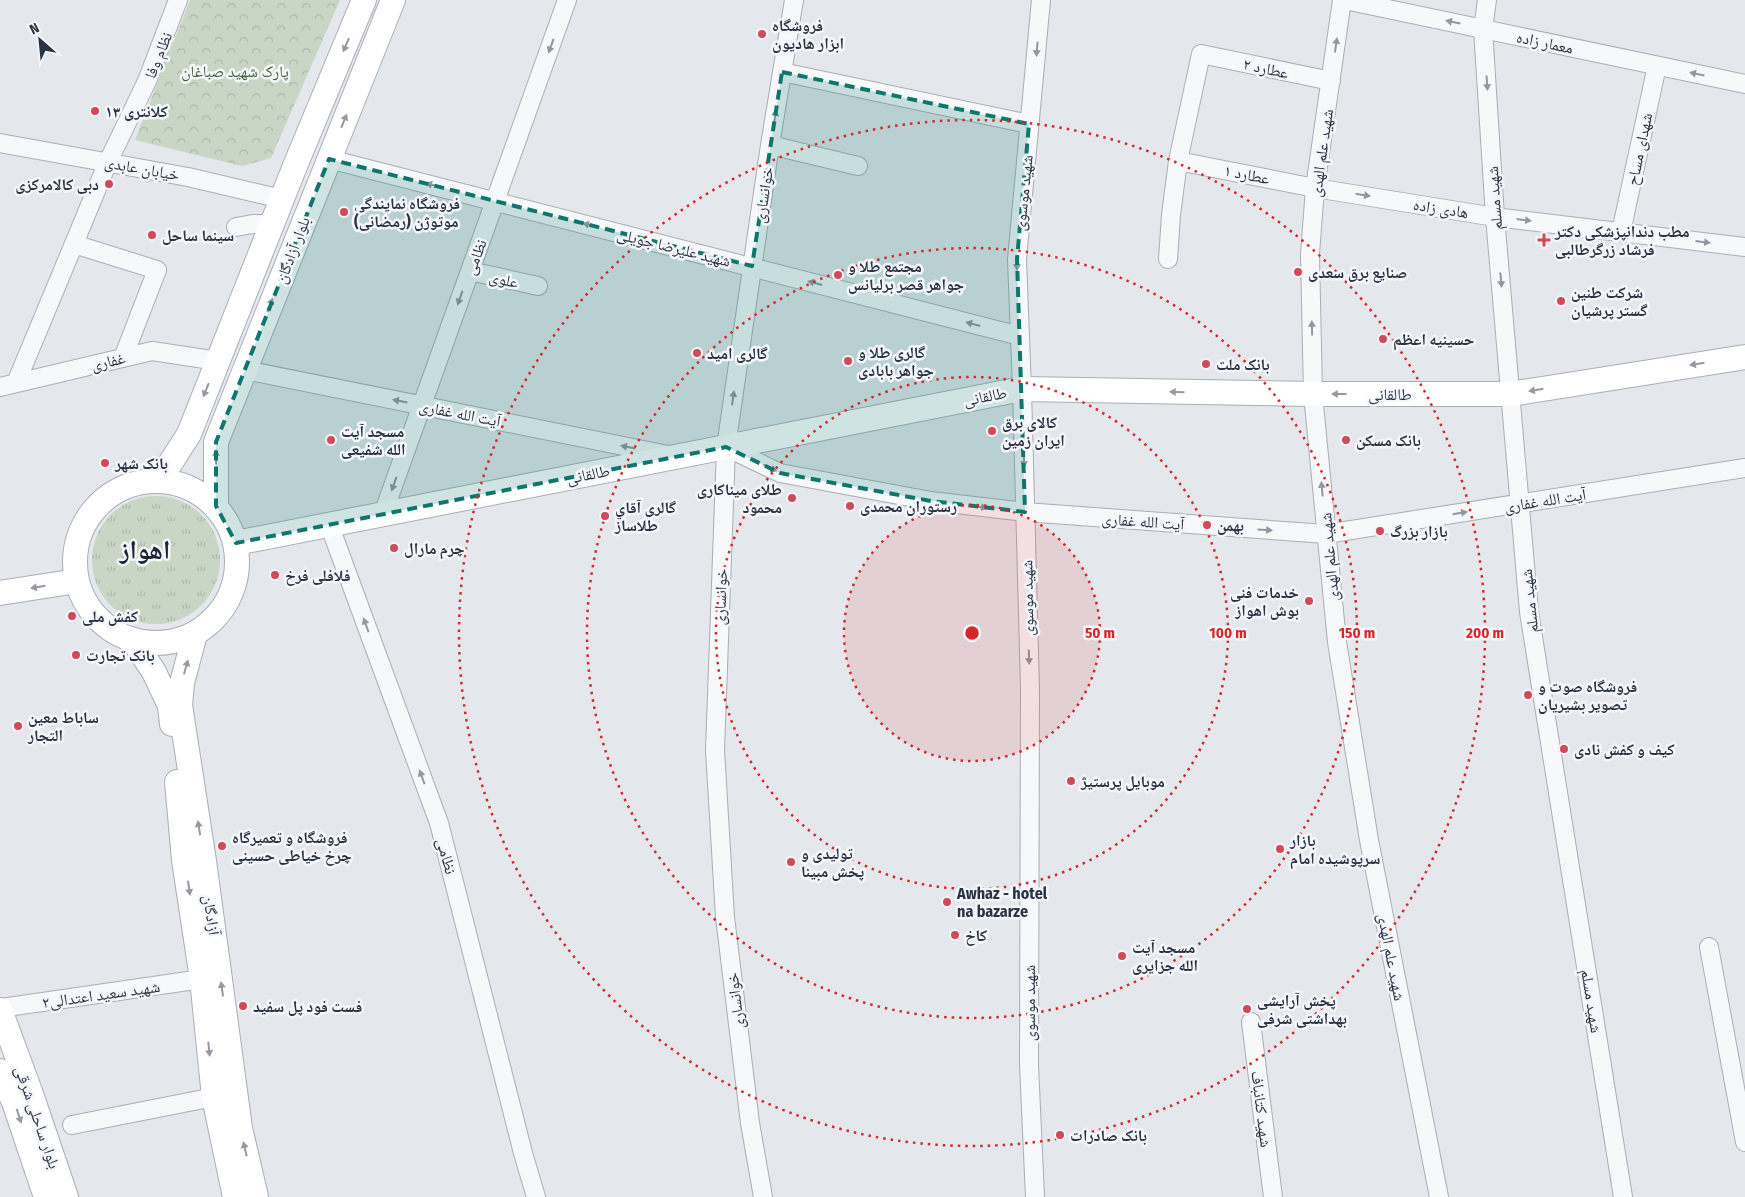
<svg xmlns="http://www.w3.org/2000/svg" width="1745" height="1197" viewBox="0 0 1745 1197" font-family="'Fira Sans Condensed','Noto Naskh Arabic',sans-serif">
<defs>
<pattern id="grass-tufts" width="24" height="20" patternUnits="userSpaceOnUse" patternTransform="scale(1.25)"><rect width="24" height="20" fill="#c9d6c5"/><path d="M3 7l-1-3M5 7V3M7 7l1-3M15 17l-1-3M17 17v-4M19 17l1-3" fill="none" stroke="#adb8ab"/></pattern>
<pattern id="forest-crowns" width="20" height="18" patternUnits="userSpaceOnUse" patternTransform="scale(1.25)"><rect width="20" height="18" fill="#c9d6c5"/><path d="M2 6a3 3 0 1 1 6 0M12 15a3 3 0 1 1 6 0" fill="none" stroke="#adb8ab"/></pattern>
</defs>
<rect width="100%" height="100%" fill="#e4e7ec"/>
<!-- grass -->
<path fill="url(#grass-tufts)" d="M92 560a64 64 0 1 1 128 0a64 64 0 1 1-128 0Z"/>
<!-- forest -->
<path fill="url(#forest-crowns)" d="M190,0h150l-69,158 -29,8 -107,-26z"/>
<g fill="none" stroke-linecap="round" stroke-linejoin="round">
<defs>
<path id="minor" d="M1342,0l-27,188 -5,66 3,140 24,248 32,198 70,357
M1345,0l400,84
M1487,0l-4,29 12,188 34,395 94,585
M782,72l247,52
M0,143l188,34 94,22
M770,145l88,21
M329,159l691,177
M1178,161l137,27 180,29 250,30
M236,227l17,-3h19
M1621,232l36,-166
M74,244l83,26 -34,88
M1168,259l3,-44 7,-54 23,-107 130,27
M470,271l68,15
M245,370l423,85
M16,383l92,-221 39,-81 31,-81
M0,387l152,-36 66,10
M726,447l54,26 151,28 94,11 301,22 419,-66
M383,514l184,-514
M329,524l110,299 84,330 13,44
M1709,947l36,195
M0,1008l202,-29
M1251,1022l22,175
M72,1125l142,-28
M763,1197l-13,-74 -25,-206 -10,-167 11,-303 44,-302 24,-145
M1035,1197l-6,-132 1,-376 -8,-300 -5,-130 24,-259"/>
<path id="secondary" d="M75 562a81 81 0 1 1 162 0a81 81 0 1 1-162 0Z
M159,481l30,-47 106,-268 69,-166
M216,506v-64l177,-442
M236,543l786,-154 291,5h197l235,-37
M0,593l77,-12
M195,634l-13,49 -2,22 24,156 36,267 16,69
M133,640l21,32 16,34 2,18
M177,782l7,78 18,119 12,118 21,100
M0,1010l31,84 35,103
M0,1071l14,31 32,95"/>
</defs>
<!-- minor casing -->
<use href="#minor" stroke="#a9aeb7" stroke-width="20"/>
<!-- secondary casing -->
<use href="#secondary" stroke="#a9aeb7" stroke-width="26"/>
<!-- minor -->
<use href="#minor" stroke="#f7f8fa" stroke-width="18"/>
<!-- secondary -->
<use href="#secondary" stroke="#fff" stroke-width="24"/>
</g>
<!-- one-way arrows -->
<defs><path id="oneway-solid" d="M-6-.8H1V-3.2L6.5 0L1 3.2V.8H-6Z" transform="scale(1.25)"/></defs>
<g fill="#9196a0">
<use href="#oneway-solid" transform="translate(1453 22) rotate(-168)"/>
<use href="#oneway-solid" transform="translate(1336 45) rotate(-82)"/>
<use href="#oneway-solid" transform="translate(551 46) rotate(110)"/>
<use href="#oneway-solid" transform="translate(1037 49) rotate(95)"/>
<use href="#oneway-solid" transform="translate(1697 74) rotate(-168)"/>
<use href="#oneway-solid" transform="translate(1487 83) rotate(86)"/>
<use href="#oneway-solid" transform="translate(775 117) rotate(-81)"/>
<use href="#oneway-solid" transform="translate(433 185) rotate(-166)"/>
<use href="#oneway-solid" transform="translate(1363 195) rotate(9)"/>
<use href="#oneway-solid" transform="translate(1524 220) rotate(7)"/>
<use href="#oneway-solid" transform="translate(590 225) rotate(-166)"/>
<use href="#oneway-solid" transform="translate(1703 242) rotate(7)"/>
<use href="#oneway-solid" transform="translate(1017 263) rotate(90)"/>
<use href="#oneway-solid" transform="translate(1501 280) rotate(85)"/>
<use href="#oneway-solid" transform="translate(815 283) rotate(-165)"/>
<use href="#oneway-solid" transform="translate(460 298) rotate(110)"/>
<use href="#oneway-solid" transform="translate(973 324) rotate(-165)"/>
<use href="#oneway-solid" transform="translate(1312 328) rotate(-91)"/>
<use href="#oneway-solid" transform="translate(733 398) rotate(-82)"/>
<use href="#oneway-solid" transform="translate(400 401) rotate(-169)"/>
<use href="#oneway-solid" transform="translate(628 447) rotate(-169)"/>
<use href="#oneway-solid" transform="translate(1024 460) rotate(89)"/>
<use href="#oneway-solid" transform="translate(770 468) rotate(26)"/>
<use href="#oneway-solid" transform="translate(394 484) rotate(110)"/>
<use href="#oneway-solid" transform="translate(1322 489) rotate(-95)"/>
<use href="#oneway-solid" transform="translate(980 507) rotate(6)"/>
<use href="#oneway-solid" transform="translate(1460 513) rotate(-9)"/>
<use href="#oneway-solid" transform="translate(1265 530) rotate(4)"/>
<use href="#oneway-solid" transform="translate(366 625) rotate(-110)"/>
<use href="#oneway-solid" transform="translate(1029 657) rotate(89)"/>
<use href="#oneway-solid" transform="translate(422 777) rotate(-110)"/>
</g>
<g fill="#959aa2">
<use href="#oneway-solid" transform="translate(346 45) rotate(113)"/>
<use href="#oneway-solid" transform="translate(344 121) rotate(-68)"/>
<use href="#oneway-solid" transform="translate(270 305) rotate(-69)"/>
<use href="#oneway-solid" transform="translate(1697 364) rotate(171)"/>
<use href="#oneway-solid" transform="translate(206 390) rotate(112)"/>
<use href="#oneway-solid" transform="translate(1536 390) rotate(171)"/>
<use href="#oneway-solid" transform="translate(1177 392) rotate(-179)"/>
<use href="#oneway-solid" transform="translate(1339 394) rotate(180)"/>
<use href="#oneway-solid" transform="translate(216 457) rotate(-90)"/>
<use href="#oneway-solid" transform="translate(38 587) rotate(171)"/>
<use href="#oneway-solid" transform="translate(186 667) rotate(-74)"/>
<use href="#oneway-solid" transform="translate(199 828) rotate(-99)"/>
<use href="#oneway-solid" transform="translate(189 888) rotate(82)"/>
<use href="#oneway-solid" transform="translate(222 989) rotate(-98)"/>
<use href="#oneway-solid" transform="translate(209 1049) rotate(84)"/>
<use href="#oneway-solid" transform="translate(19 1116) rotate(72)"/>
<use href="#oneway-solid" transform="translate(245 1149) rotate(-103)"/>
</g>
<!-- marked area -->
<path fill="#0f766e" fill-opacity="0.2" stroke="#0f766e" stroke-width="4" stroke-dasharray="10 6" stroke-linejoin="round" d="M782,72l247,52 -12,135 8,253 -94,-11 -151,-28 -54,-26 -490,96 -20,-37v-64l113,-283 423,107z"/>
<!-- distance rings -->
<circle cx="972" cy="633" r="128" fill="#d62828" fill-opacity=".12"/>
<g fill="none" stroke="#d62828" stroke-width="2.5" stroke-dasharray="2.5 5">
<circle cx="972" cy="633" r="128"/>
<circle cx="972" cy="633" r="256"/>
<circle cx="972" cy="633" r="385"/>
<circle cx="972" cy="633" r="513"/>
</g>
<!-- markers -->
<g fill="#d1495b" stroke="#f4f6f9" stroke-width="2">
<circle cx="762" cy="34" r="5"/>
<circle cx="95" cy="111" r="5"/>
<circle cx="109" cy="184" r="5"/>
<circle cx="344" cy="212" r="5"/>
<circle cx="152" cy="235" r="5"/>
<path d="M1541.5 232.5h5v5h5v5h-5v5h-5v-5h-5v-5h5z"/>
<circle cx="1298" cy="272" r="5"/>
<circle cx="838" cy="275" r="5"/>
<circle cx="1561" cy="301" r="5"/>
<circle cx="1383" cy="339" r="5"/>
<circle cx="697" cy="353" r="5"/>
<circle cx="848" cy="361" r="5"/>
<circle cx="1206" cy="364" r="5"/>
<circle cx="992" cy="431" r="5"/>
<circle cx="331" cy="440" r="5"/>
<circle cx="1346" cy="440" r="5"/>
<circle cx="105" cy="463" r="5"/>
<circle cx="792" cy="498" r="5"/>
<circle cx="850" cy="506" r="5"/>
<circle cx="605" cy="516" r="5"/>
<circle cx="1207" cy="525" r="5"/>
<circle cx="1380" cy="531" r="5"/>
<circle cx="394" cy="548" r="5"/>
<circle cx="275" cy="575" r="5"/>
<circle cx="1309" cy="601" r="5"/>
<circle cx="72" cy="616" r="5"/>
<circle cx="76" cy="655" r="5"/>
<circle cx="1528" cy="695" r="5"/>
<circle cx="18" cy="726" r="5"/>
<circle cx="1564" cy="749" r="5"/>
<circle cx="1071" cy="781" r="5"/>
<circle cx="222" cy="846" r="5"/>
<circle cx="1280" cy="849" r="5"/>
<circle cx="791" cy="862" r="5"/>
<circle cx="947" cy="902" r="5"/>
<circle cx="955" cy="935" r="5"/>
<circle cx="1122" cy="956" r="5"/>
<circle cx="243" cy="1006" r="5"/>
<circle cx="1247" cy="1009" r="5"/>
<circle cx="1060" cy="1135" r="5"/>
</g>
<g text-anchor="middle" stroke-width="5" stroke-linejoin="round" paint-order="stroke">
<!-- poi labels -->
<g font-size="16" font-weight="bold" fill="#2b3445" stroke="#f4f6f9" text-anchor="start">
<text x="772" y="31">فروشگاه<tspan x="772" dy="18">ابزار هادیون</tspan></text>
<text x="105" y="117">کلانتری ۱۳</text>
<text x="99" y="190" text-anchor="end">دبی کالامرکزی</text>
<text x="354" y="209">فروشگاه نمایندگی<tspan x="354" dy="18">موتوژن (رمضانی)</tspan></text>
<text x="1555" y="237">مطب دندانپزشکی دکتر<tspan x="1555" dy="18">فرشاد زرگرطالبی</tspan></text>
<text x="162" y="241">سینما ساحل</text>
<text x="848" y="272">مجتمع طلا و<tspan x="848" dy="18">جواهر قصر برليانس</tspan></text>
<text x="1308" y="278">صنایع برق سعدی</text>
<text x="1571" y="298">شرکت طنین<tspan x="1571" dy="18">گستر پرشیان</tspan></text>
<text x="1393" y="345">حسینیه اعظم</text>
<text x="858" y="358">گالری طلا و<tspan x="858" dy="18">جواهر بابادی</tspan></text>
<text x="707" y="359">گالری امید</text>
<text x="1216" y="370">بانک ملت</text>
<text x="1002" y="428">کالای برق<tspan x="1002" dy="18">ایران زمین</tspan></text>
<text x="341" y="437">مسجد آیت<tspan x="341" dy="18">الله شفیعی</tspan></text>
<text x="1356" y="446">بانک مسکن</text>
<text x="115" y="469">بانک شهر</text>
<text x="782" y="495" text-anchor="end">طلای میناکاری<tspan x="782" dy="18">محمود</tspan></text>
<text x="860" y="512">رستوران محمدی</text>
<text x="615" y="513">گالري آقاي<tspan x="615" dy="18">طلاساز</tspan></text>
<text x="1217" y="531">بهمن</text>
<text x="1390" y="537">بازار بزرگ</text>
<text x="404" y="554">چرم مارال</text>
<text x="285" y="581">فلافلی فرخ</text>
<text x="1299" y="598" text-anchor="end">خدمات فنی<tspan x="1299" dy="18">بوش اهواز</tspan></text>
<text x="82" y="622">کفش ملی</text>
<text x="86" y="661">بانک تجارت</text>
<text x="1538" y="692">فروشگاه صوت و<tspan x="1538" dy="18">تصویر بشیریان</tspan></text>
<text x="28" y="723">ساباط معین<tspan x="28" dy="18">التجار</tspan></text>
<text x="1574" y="755">کیف و کفش نادی</text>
<text x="1081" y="787">موبایل پرستیژ</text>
<text x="232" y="843">فروشگاه و تعمیرگاه<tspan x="232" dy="18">چرخ خیاطی حسینی</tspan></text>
<text x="1290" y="846">بازار<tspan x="1290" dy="18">سرپوشیده امام</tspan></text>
<text x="801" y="859">تولیدی و<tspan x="801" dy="18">پخش مبینا</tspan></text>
<text x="957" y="899">Awhaz - hotel<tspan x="957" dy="18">na bazarze</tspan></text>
<text x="965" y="941">کاخ</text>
<text x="1132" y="953">مسجد آیت<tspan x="1132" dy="18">الله جزایری</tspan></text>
<text x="1257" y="1006">پخش آرایشی<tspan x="1257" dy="18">بهداشتی شرفی</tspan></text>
<text x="253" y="1012">فست فود پل سفید</text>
<text x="1070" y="1141">بانک صادرات</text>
</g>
<!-- street labels -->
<g font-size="16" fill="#2b3445" stroke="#f4f6f9">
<text transform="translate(1545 42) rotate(12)" y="6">معمار زاده</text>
<text transform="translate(158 55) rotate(-68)" y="6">نظام وفا</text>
<text transform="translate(1266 68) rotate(12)" y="6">عطارد ۲</text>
<text transform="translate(1639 149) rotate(-78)" y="6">شهدای مساح</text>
<text transform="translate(1321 153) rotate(-82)" y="6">شهید علم الهدی</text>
<text transform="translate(142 168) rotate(10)" y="6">خیابان عابدی</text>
<text transform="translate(1247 174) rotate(11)" y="6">عطارد ۱</text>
<text transform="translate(1023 193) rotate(-84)" y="6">شهید موسوی</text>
<text transform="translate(763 195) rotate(-81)" y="6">خوانساری</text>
<text transform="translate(1494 198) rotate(-94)" y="6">شهید مسلم</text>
<text transform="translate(1441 208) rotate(9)" y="6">هادی زاده</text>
<text transform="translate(674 247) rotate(14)" y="6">شهید علیرضا جویلی</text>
<text transform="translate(292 250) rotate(-69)" y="6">بلوار آزادگان</text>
<text transform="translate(475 257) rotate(-70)" y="6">نظامی</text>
<text transform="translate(504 279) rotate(13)" y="6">علوی</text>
<text transform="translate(108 361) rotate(-13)" y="6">غفاری</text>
<text x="1390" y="400">طالقانی</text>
<text transform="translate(985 396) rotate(-11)" y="6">طالقانی</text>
<text transform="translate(460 413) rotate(11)" y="6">آیت الله غفاری</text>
<text transform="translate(588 474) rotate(-11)" y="6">طالقانی</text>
<text transform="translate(1545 500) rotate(-9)" y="6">آیت الله غفاری</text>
<text transform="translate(1143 521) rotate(4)" y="6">آیت الله غفاری</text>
<text transform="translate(1329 557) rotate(-95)" y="6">شهید علم الهدی</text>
<text transform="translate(720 597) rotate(-88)" y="6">خوانساری</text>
<text transform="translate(1027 598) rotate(-91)" y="6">شهید موسوی</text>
<text transform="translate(1529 601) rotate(-96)" y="6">شهید مسلم</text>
<text transform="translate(447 856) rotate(75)" y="6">نظامی</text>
<text transform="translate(212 915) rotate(82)" y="6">آزادگان</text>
<text transform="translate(1392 957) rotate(79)" y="6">شهید علم الهدی</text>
<text transform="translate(101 994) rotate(-8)" y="6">شهید سعید اعتدالی۲</text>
<text transform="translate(735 1001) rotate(-97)" y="6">خوانساری</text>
<text transform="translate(1592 1001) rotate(81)" y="6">شهید مسلم</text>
<text transform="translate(1029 1003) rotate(-90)" y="6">شهید موسوی</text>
<text transform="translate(1262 1109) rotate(83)" y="6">شهید کتانباف</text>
<text transform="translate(38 1117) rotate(71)" y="6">بلوار ساحلی شرقی</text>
</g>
<!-- park labels -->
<g font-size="16" fill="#3f6138" stroke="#f4f6f9">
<text x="235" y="77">پارک شهید صباغان</text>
</g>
<!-- town labels -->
<g font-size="26" font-weight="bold" fill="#1d2536" stroke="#f4f6f9">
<text x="145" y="559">اهواز</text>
</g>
</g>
<circle cx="972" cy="633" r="8" fill="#d62828" stroke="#f4f6f9" stroke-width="2.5"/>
<g font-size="15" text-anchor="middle" font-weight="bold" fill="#d62828" stroke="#f4f6f9" stroke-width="5" stroke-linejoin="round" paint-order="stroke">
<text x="1100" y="638">50 m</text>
<text x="1228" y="638">100 m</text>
<text x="1357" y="638">150 m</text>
<text x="1485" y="638">200 m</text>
</g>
<!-- north arrow -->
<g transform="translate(40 40) rotate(333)" stroke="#f4f6f9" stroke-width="4" paint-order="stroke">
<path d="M0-4L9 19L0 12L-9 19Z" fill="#2b3445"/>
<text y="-8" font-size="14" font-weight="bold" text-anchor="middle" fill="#2b3445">N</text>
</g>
</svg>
